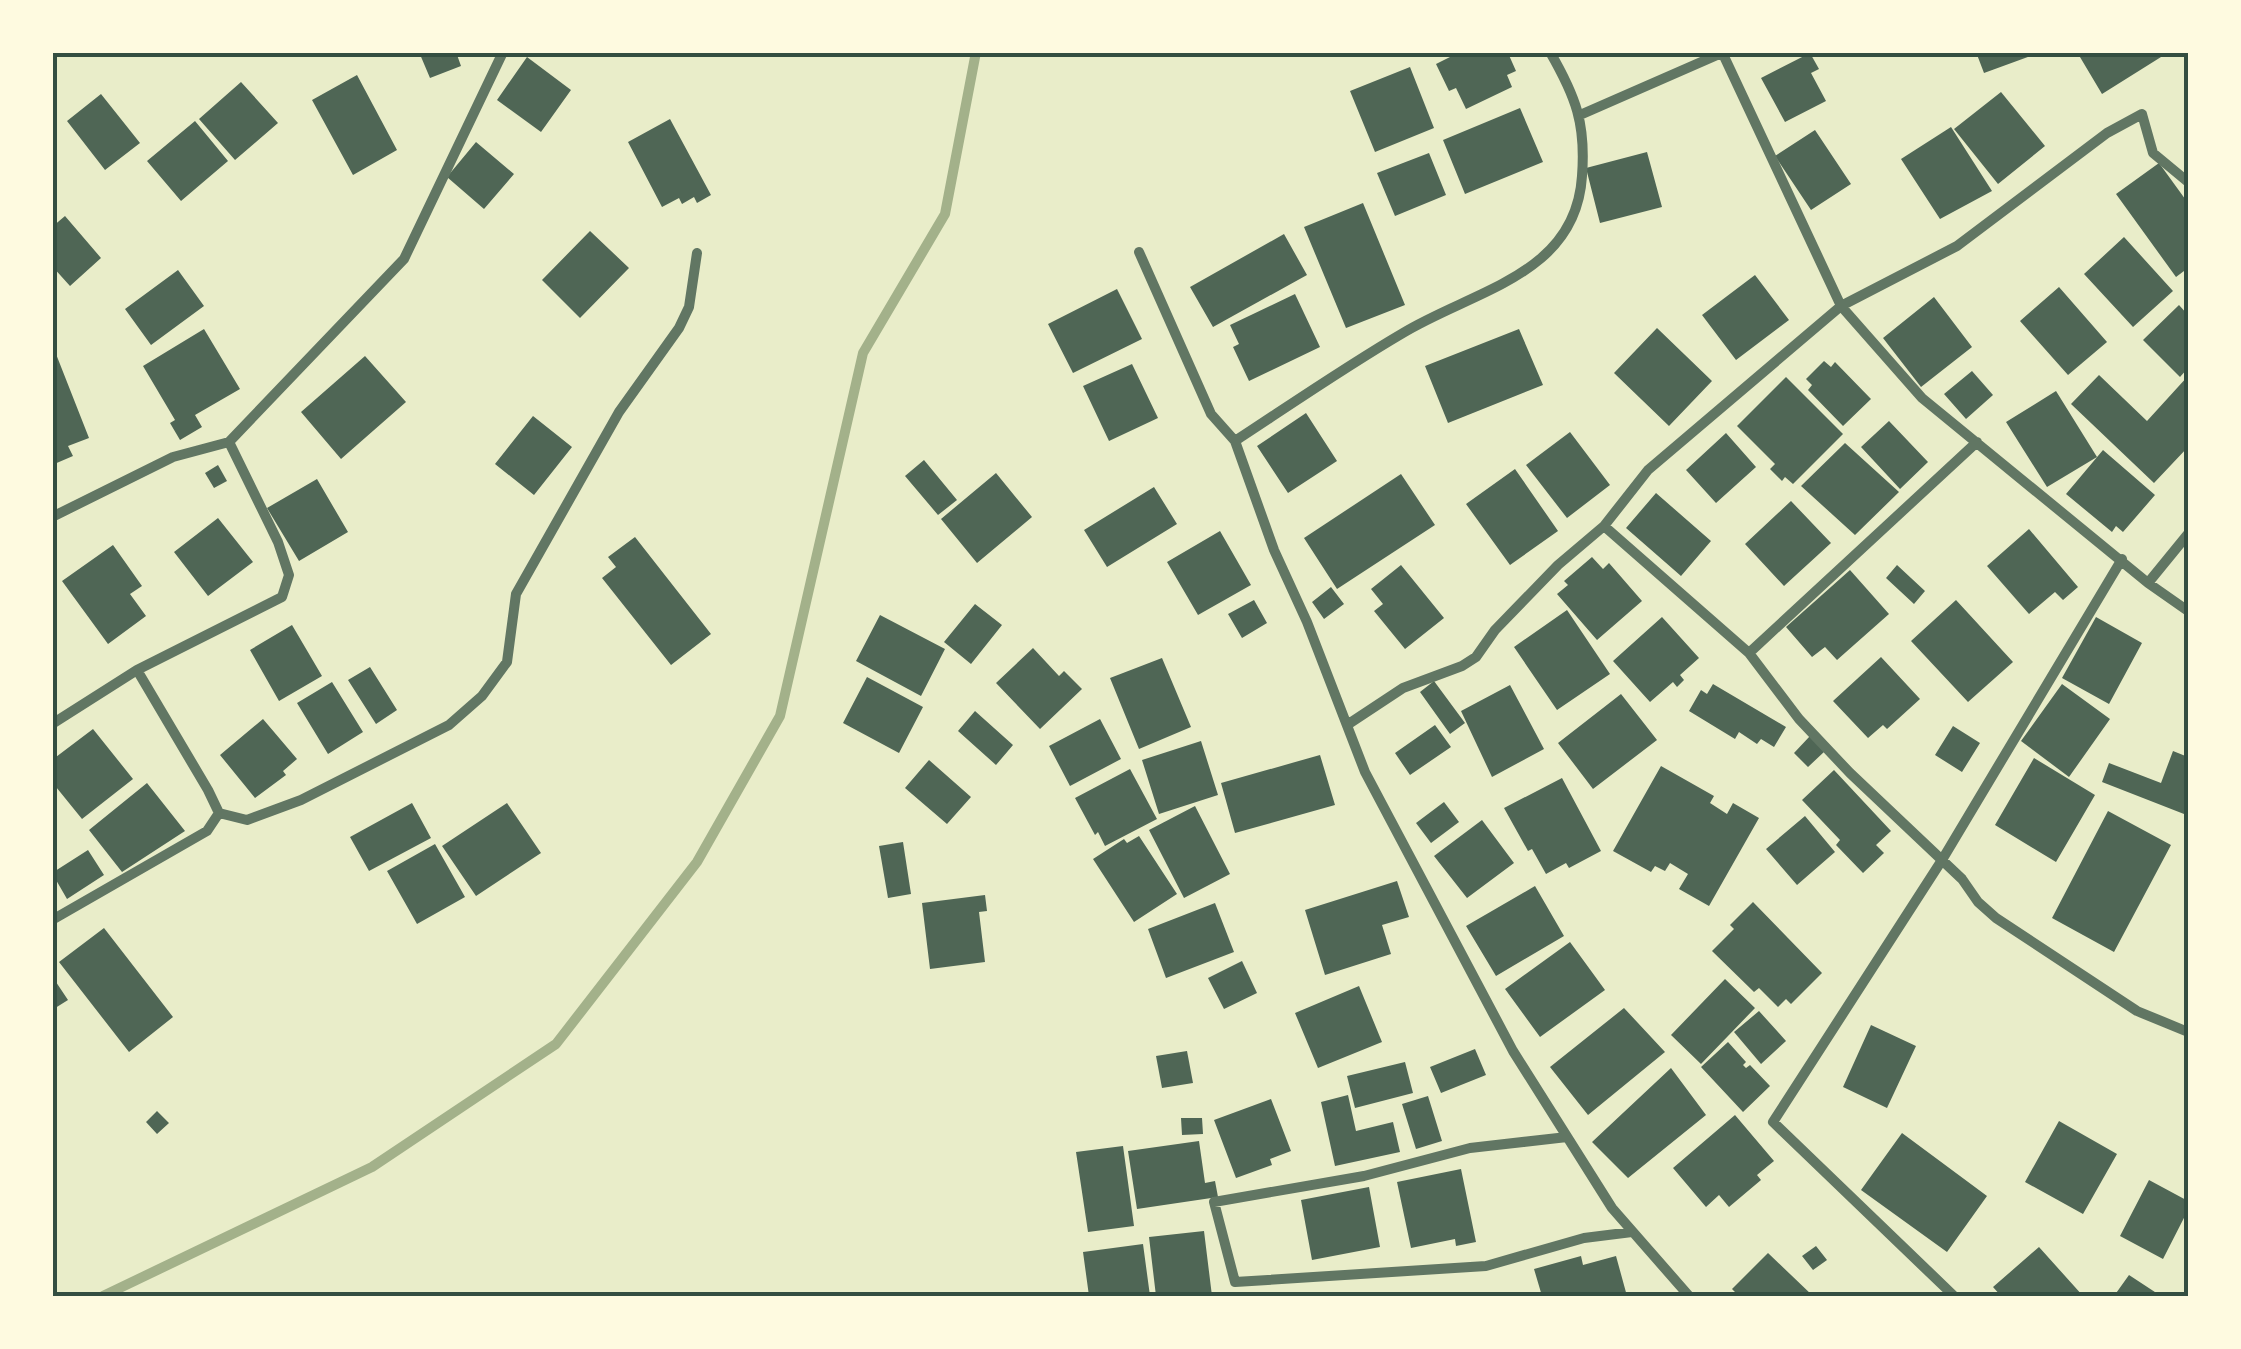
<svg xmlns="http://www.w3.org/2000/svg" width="2241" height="1349" viewBox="0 0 2241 1349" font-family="Raleway,sans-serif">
<rect width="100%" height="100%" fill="#e9edc9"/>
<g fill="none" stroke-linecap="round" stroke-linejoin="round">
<!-- stream -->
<path stroke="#a3b18a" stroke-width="10" d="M103,1296l269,-129 184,-123 141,-182 83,-146 83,-363 82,-139 31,-162"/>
</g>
<!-- building -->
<path fill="#4f6655" d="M419,52h37l5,14 -31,12z
M1460,52h37l3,5 8,-4 8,18 -9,4 5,12 -46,22 -10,-21 -7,3 -13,-27z
M1976,52h63v1l-55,20z
M2077,52h92l-67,42z
M1810,53l9,16 -8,4 15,28 -41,21 -24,-44z
M527,57l44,33 -30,42 -44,-32z
M1410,67l24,61 -59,24 -25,-61z
M357,75l40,75 -44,25 -41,-75z
M241,82l37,41 -43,37 -36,-41z
M2001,92l44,54 -47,38 -44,-55z
M101,94l39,49 -35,27 -38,-49z
M1520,108l23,54 -78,32 -22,-54z
M670,119l41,76 -14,8 -3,-6 -12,7 -3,-6 -17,9 -34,-65z
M195,121l33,40 -47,40 -34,-40z
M1951,127l41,64 -52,28 -39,-60z
M1815,130l36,54 -40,26 -36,-54z
M476,142l38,32 -30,35 -37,-32z
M1647,152l15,55 -62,16 -14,-55z
M1429,153l17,42 -51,21 -18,-43z
M2159,163l29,40v65l-12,9 -60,-83z
M1363,203l42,102 -59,23 -42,-101z
M65,216l36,42 -31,28 -18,-20v-39z
M590,231l39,37 -49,50 -38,-38z
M1284,234l23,41 -94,52 -23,-40z
M2124,237l49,54 -40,36 -49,-53z
M178,270l26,36 -53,39 -26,-36z
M1755,275l34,45 -53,40 -34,-45z
M2059,287l48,55 -39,33 -48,-54z
M1117,289l25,50 -69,34 -25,-49z
M1295,294l25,53 -71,34 -16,-34 6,-3 -9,-19z
M1934,297l38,50 -51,40 -38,-49z
M2179,305l9,10v53l-8,9 -37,-37z
M1657,328l55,53 -43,45 -55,-53z
M204,329l36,60 -45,26 7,12 -22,13 -10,-17 5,-3 -32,-54z
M1519,329l24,56 -95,38 -23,-57z
M56,354l33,84 -21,8 5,10 -21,9v-110z
M365,356l41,46 -65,57 -40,-47z
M1824,361l7,6 4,-5 36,37 -28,27 -35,-36 4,-5 -6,-6z
M1132,364l26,54 -49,23 -26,-55z
M1972,371l21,24 -27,24 -22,-25z
M2099,375l48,46 41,-45v71l-34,36 -83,-79z
M1786,377l57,57 -50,50 -8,-7 -3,4 -12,-12 5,-5 -38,-38z
M2056,391l41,66 -50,30 -41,-65z
M1306,413l31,48 -49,32 -31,-47z
M533,416l39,31 -38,48 -39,-31z
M1889,421l39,41 -28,27 -39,-42z
M1570,432l40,53 -43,33 -41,-53z
M1726,433l30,34 -40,36 -30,-33z
M1845,443l54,49 -44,43 -54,-49z
M2103,450l52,45 -32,37 -7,-6 -4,6 -46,-38z
M924,460l33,40 -19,15 -33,-39z
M218,465l9,16 -13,7 -9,-15z
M1515,469l43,62 -48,34 -44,-61z
M996,473l36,44 -55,46 -36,-44z
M1401,474l34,51 -98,64 -33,-51z
M317,479l31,53 -49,29 -32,-53z
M1154,487l23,37 -70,43 -23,-37z
M1656,493l55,48 -30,35 -55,-48z
M1791,501l40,42 -47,43 -39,-42z
M218,518l35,44 -45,34 -34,-44z
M2029,529l49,58 -15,13 -8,-8 -26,22 -42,-48z
M1220,531l31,54 -53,30 -31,-53z
M635,537l76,97 -40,31 -69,-87 14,-11 -8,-10z
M113,545l29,41 -12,8 16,22 -38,28 -46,-63z
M1592,557l11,12 6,-6 33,38 -45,39 -40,-46 11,-9 -4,-4z
M1401,565l43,53 -39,31 -31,-38 9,-7 -12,-15z
M1897,565l28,26 -11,13 -28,-26z
M1850,570l39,44 -52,46 -12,-13 -13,10 -26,-30z
M1331,587l13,17 -20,15 -12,-17z
M1254,600l13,23 -25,15 -14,-24z
M1956,600l57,62 -45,40 -57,-61z
M975,604l27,21 -31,39 -27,-22z
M1567,610l43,64 -53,36 -43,-63z
M880,615l65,34 -24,47 -65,-35z
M1662,617l37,41 -19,17 4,5 -7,7 -4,-5 -23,20 -37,-41z
M2096,617l46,26 -33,61 -47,-26z
M292,625l30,51 -43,25 -29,-51z
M1033,648l26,28 5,-5 18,18 -42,40 -44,-46z
M1881,657l39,42 -33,30 -4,-4 -15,13 -35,-37z
M1162,658l29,69 -52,22 -29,-71z
M370,667l27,43 -21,14 -28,-44z
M867,677l56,30 -24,46 -56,-30z
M1434,681l31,42 -15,11 -30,-42z
M332,682l31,50 -35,22 -31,-51z
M1713,684l73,43 -12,20 -13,-8 -4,5 -18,-12 -4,7 -46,-28 12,-21 6,4z
M2062,684l48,35 -41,58 -48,-36z
M1510,685l34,64 -52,28 -31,-66z
M1621,694l36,46 -64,49 -35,-46z
M975,711l38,34 -17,20 -38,-34z
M263,719l34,40 -14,12 3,4 -31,23 -35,-43z
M1100,719l21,40 -51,27 -21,-40z
M1435,725l16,22 -41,28 -15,-22z
M1953,726l27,17 -18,29 -27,-17z
M93,729l40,50 -51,40 -30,-37v-22z
M1810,736l15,15 -17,16 -14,-14z
M1201,741l17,54 -59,19 -17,-54z
M2173,751l15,6v45l-4,12 -82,-32 7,-19 52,20z
M1320,755l15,50 -100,28 -14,-50z
M2034,758l61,37 -39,67 -61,-37z
M929,760l42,37 -24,27 -42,-36z
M1661,766l53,30 -4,7 17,11 6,-11 26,15 -50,88 -30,-17 9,-15 -18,-11 -5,8 -10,-5 -4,6 -38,-21z
M1130,769l27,50 -52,27 -7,-14 -3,3 -20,-37z
M1834,770l57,61 -15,14 8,8 -21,20 -27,-28 4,-5 -38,-40z
M1562,778l39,73 -32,17 -3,-5 -20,11 -14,-25 -4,2 -24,-43z
M147,783l38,48 -63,41 -33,-42z
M1444,802l15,20 -28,21 -15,-20z
M412,803l19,35 -62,33 -19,-34z
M507,803l34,50 -65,43 -34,-50z
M1195,806l35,68 -46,24 -35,-68z
M2108,811l63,34 -57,107 -62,-34z
M1805,816l30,36 -38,33 -31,-36z
M1482,820l32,43 -47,35 -33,-42z
M1139,836l38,58 -43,28 -41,-63 31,-20 3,4z
M903,842l8,52 -23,4 -9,-52z
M435,844l30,53 -48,27 -30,-53z
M88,850l16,25 -37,24 -15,-26z
M1397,881l12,36 -27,8 9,29 -66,21 -20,-65z
M1535,886l29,50 -68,40 -30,-50z
M985,895l2,16 -8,1 6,50 -55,7 -8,-66z
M1753,902l69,71 -31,31 -5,-5 -8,8 -19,-19 -5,4 -42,-41 22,-22 -4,-4z
M1215,903l19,49 -68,26 -18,-49z
M104,928l69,89 -44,35 -70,-90z
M1570,942l35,48 -65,47 -35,-48z
M1242,961l15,32 -33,16 -16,-31z
M52,976l16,24 -16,10z
M1725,979l30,29 -54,56 -30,-29z
M1359,986l23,56 -64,26 -23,-55z
M1624,1008l41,44 -77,63 -38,-48z
M1759,1011l27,30 -25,23 -27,-32z
M1871,1025l45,21 -29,62 -44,-21z
M1728,1042l18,20 -3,3 3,3 4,-3 20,21 -27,26 -42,-45z
M1475,1049l11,26 -45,18 -11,-26z
M1187,1051l6,32 -31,5 -6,-32z
M1405,1062l8,31 -58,15 -8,-32z
M1671,1068l35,47 -78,63 -36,-36z
M1348,1095l8,36 37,-9 7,30 -65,14 -14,-64z
M1428,1096l14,45 -26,8 -14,-45z
M1271,1099l20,52 -21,8 2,6 -36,13 -22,-58z
M157,1111l12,12 -12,11 -11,-12z
M1735,1115l39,46 -17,14 4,5 -32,27 -10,-12 -13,12 -33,-39z
M1181,1118h21l1,16 -21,1z
M2059,1121l58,33 -34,60 -58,-32z
M1902,1133l85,63 -40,56 -86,-62z
M1199,1141l6,42 10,-2 3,16 -81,12 -9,-58z
M1123,1146l11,80 -46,6 -12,-80z
M1461,1169l15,73 -20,4 -1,-7 -44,9 -14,-66z
M2149,1180l39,21v9l-25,49 -43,-23z
M1369,1187l11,60 -68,13 -11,-60z
M1204,1231l8,65h-56l-7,-59z
M1143,1244l7,52h-61l-6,-44z
M1816,1246l11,14 -14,10 -11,-14z
M2039,1247l44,49h-82l-8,-9z
M1768,1253l45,43h-74l-7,-7z
M1581,1256l2,9 33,-9 11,40h-85l-8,-27z
M2129,1275l32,21h-47z"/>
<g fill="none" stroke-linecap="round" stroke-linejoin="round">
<!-- minor -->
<path stroke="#617663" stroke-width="10" d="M1722,52l119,254 81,92 226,185 40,28
M1580,115l144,-63
M1139,252l72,162 24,27 39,109 33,72 58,150 148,279 99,157 77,88
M1235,441c55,-36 110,-74 168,-108 71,-43 173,-58 179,-157 4,-52 -6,-79 -32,-124
M52,517l121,-60 56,-15 175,-183 99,-207
M1604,526l145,127 50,66 51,54 112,106 16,23 18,16 141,93 51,21
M2148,583l40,-49
M1749,653l228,-211
M52,724l85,-54 145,-73 7,-22 -11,-33 -49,-100
M1347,725l56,-37 59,-22 14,-9 19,-27 63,-65 46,-39 44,-56 193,-164 116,-60 150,-113 35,-19 11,39 35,29
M219,813l28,7 54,-20 148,-75 33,-29 25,-34 9,-68 103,-182 60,-84 10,-21 8,-54
M52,920l155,-89 12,-18 -11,-23 -71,-120
M1567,1137l-97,11 -106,28 -150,26 21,80 251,-16 98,-28 48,-6
M1954,1296l-181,-174 169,-262 180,-301"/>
</g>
<!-- border -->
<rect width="2241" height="1349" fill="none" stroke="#fefae0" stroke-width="110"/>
<rect x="55" y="55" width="2131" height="1239" fill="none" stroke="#344e41" stroke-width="4"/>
</svg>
